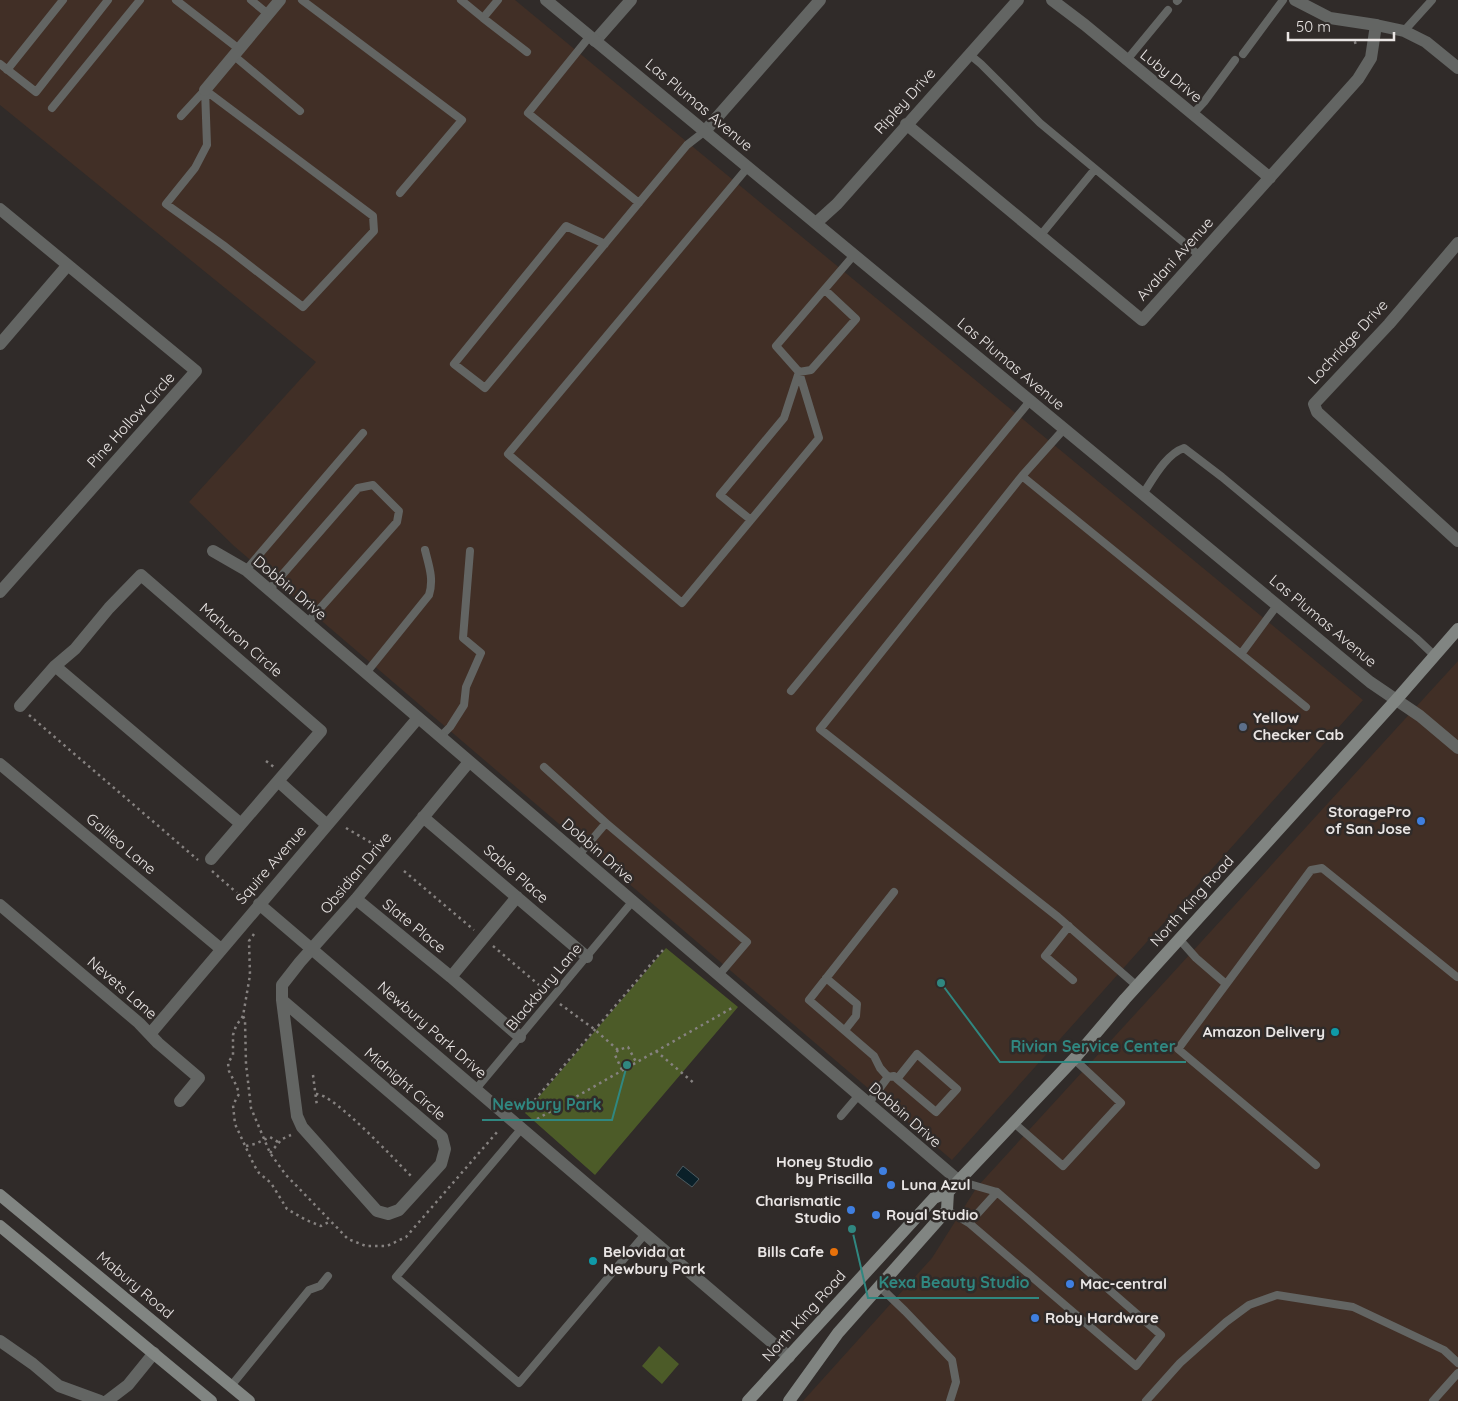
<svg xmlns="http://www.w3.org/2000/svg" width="1458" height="1401" viewBox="0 0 1458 1401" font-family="Quicksand,sans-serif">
<rect width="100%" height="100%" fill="#302b29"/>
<!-- industrial -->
<path fill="#412f26" d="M0,0h515l848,700 -411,460 -718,-614 -45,-44 127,-140 -316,-257z
M1458,661v740h-655l129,-143 45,-71z"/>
<!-- green -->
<path fill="#4c5b28" d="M666,948l72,59 -143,168 -70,-62z
M659,1346l20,18 -17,20 -20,-18z"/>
<!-- water -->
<path fill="#0a2029" stroke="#4d5b61" d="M683,1166l16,13 -7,8 -16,-12z"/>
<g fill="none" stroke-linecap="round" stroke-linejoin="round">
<!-- path -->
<path stroke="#868280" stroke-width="2.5" stroke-dasharray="2.5 4" stroke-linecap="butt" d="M1354,43l3,-1
M29,715l169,145
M266,761l8,6
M346,828l24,14 11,9
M212,871l33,29
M404,871l70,59
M254,934l-5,7 1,34 -7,41 2,4 1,44 5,44 19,45 16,22 62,64 18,7h21l19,-9 92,-106
M493,946l46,39
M560,1004l34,25 24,21 10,-3 8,15
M243,1016l-7,10 -3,9v20l-5,8 1,8 8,16 2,7 -6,11 2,19 19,41 5,8 12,10 16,26 19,11 15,6 10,-5
M618,1050l-3,5 7,15
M656,1051l39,33
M313,1075l4,31
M316,1094c17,-1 80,67 95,82
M526,1110l137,-160
M537,1119l195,-111
M246,1146l9,-2 15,-7 8,5
M270,1153l12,-14 9,-4"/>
<!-- service -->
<path stroke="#636563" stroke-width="8" d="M176,0l63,49
M251,0l17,14
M302,0l160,120 -62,73
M461,0l22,18 15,-18
M1177,1l1,-1
M483,18l44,34
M1404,31l28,-31
M590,36l-62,77 111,90
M969,54l12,10 59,59 160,133
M1243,54l40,-54
M233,55l67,56
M1126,61l42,-51
M0,64l36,28 72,-92
M7,70l56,-70
M205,90l168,126 1,15 -71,76 -80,-62 -57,-41 29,-36 12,-23z
M52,108l88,-108
M1192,115l12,-13 31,-42
M181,116l24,-26
M748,167l-240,287 174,149 137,-165 -20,-66 12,-2 45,-51 -31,-29
M1040,236l55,-67
M605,244l-39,-18 -112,138 31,24 202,-243 18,-14
M1064,429l-42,47 219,178
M1022,476l-202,253 238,188 79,69
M1143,494c10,-15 23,-40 41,-46l38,29 194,161 19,18
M751,520l-31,-25 64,-77 15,-46 -23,-26 78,-91
M246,570l117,-137
M269,590l89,-102 15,-3 26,26 -2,11 -90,101
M1278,604l-37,50 65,53
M366,673l63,-78c5,-16 0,-29 -4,-45
M791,691l239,-290
M440,737l10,-10 14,-22 2,-18 15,-34 -18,-15 7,-87
M544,767l62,56
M578,856l28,-33 141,119 -29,34
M1069,926l-24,30 28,24
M1180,940l16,18 30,26
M826,978l31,26 -1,12 -11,14
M888,1077l-8,-9 -6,-12 -65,-56 85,-108
M476,1089l156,-187
M868,1104l20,-27 6,-1 3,3 39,33 21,-23 -40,-35 -20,25
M841,1116l17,-20
M1014,1123l49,43 58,-63 -47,-44
M522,1128l-126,149 123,106 126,-149
M1316,1165l-138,-116 133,-179 11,-2 135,109
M947,1210l22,13 167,143 25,-31 -164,-143 -38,-11
M969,1223l28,-31
M879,1286l26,25 47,49 4,22 -6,19
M231,1386l78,-96 11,-4 8,-10
M1146,1401l34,-38 46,-41 23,-17 28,-10 76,12 91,43 14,13
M1433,1401l25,-28"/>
<!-- minor -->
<path stroke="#636563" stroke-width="12" d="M1052,0l33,25 185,153
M595,41l36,-41
M205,90l75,-90
M906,124l236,196 216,-241 13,-21 5,-33
M705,131l115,-131
M0,209l196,162 -196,221
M816,223l21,-19 181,-204
M1458,243l-69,81 -75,80 3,8 141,129
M0,344l67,-78
M213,551l33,19 713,611
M55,666l186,158
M20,706l35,-40 20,-17 34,-41 32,-33 180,156 -110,128
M0,764l221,185
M278,781l49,44
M423,817l164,140
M356,899l95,78 66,-80
M259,904l530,453
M0,905l139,118 19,20 41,35 -19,23
M451,977l69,60
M282,1000l160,137 3,12 -4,15 -42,46 -11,4 -11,-3 -75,-84 -5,-11 -15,-116v-15l18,-23 56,-63 113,-137
M150,1034l268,-316
M0,1341l33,23 26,22 41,15
M107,1401l21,-16 26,-32"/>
<!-- tertiary -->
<path stroke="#636563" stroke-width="12" d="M546,0l824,682 50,34 38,32
M1295,0l35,18 46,7 28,6 22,11 32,26"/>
<!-- secondary -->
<path stroke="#818582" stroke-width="12" d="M0,1195l249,206
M0,1226l211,175
M748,1401l186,-203 14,-6 126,-133 51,-60 271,-299 62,-71
M789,1401l49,-68 109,-123 1,-18"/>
</g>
<!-- markers -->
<circle fill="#5c6f8a" stroke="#302b29" stroke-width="2" cx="1243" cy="727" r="5"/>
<g fill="#3f7fe0" stroke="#302b29" stroke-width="2">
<circle cx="1421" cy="821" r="5"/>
<circle cx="883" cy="1171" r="5"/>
<circle cx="891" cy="1185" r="5"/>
<circle cx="851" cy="1210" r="5"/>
<circle cx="876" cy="1215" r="5"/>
<circle cx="1070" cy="1284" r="5"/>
<circle cx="1035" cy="1318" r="5"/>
</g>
<g fill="#0f9aa8" stroke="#302b29" stroke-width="2">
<circle cx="1335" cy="1032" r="5"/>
<circle cx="593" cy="1261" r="5"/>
</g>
<circle fill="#e8710a" stroke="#302b29" stroke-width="2" cx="834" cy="1252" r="5"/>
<g text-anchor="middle" stroke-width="5" stroke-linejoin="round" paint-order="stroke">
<!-- street labels -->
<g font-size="15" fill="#e9e5e4" stroke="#302b29">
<text transform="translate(1171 76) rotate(39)" y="5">Luby Drive</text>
<text transform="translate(905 101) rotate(-48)" y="5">Ripley Drive</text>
<text transform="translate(699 105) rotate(40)" y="5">Las Plumas Avenue</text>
<text transform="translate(1175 259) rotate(-48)" y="5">Avalani Avenue</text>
<text transform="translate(1348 342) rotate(-47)" y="5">Lochridge Drive</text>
<text transform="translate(1011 364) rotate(40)" y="5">Las Plumas Avenue</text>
<text transform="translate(131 420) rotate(-48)" y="5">Pine Hollow Circle</text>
<text transform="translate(290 588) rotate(40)" y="5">Dobbin Drive</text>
<text transform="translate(1323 621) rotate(40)" y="5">Las Plumas Avenue</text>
<text transform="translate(241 640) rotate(41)" y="5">Mahuron Circle</text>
<text transform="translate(121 844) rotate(40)" y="5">Galileo Lane</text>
<text transform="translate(598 851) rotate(41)" y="5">Dobbin Drive</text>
<text transform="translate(271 865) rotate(-49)" y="5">Squire Avenue</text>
<text transform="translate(356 873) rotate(-50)" y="5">Obsidian Drive</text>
<text transform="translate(516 874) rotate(41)" y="5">Sable Place</text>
<text transform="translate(1192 901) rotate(-48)" y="5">North King Road</text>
<text transform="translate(414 926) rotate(39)" y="5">Slate Place</text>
<text transform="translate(544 987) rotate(-50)" y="5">Blackbury Lane</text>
<text transform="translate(122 988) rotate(41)" y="5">Nevets Lane</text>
<text transform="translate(432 1030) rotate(41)" y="5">Newbury Park Drive</text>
<text transform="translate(405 1084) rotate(41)" y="5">Midnight Circle</text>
<text transform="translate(905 1115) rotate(41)" y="5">Dobbin Drive</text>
<text transform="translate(135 1285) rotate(40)" y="5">Mabury Road</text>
<text transform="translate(804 1316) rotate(-48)" y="5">North King Road</text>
</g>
<!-- poi labels -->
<g font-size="15" font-weight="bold" fill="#e9e5e4" stroke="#302b29" text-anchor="start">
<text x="1253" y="723">Yellow<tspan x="1253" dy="17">Checker Cab</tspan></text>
<text x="1411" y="817" text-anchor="end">StoragePro<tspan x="1411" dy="17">of San Jose</tspan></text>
<text x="1325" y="1037" text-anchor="end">Amazon Delivery</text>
<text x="873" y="1167" text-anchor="end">Honey Studio<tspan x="873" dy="17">by Priscilla</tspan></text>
<text x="901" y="1190">Luna Azul</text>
<text x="841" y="1206" text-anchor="end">Charismatic<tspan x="841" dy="17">Studio</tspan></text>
<text x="886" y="1220">Royal Studio</text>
<text x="603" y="1257">Belovida at<tspan x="603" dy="17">Newbury Park</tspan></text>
<text x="824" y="1257" text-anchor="end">Bills Cafe</text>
<text x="1080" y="1289">Mac-central</text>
<text x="1045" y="1323">Roby Hardware</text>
</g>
</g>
<!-- callouts -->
<path fill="none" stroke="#308780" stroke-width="2" d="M941 983L1000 1062H1186M627 1065L612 1120H482M852 1229L868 1298H1039"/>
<g fill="#308780" stroke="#302b29" stroke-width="2">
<circle cx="941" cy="983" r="5"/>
<circle cx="627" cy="1065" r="5"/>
<circle cx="852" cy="1229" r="5"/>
</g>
<g font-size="16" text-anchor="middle" font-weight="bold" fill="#308780" stroke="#302b29" stroke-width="5" stroke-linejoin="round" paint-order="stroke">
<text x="1093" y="1052">Rivian Service Center</text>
<text x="547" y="1110">Newbury Park</text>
<text x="954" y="1288">Kexa Beauty Studio</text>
</g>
<!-- scale -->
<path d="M1288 32v8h106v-8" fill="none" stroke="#e9e5e4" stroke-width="2.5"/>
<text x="1296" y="32" font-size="15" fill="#e9e5e4" stroke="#302b29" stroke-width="4" paint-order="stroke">50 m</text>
</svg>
